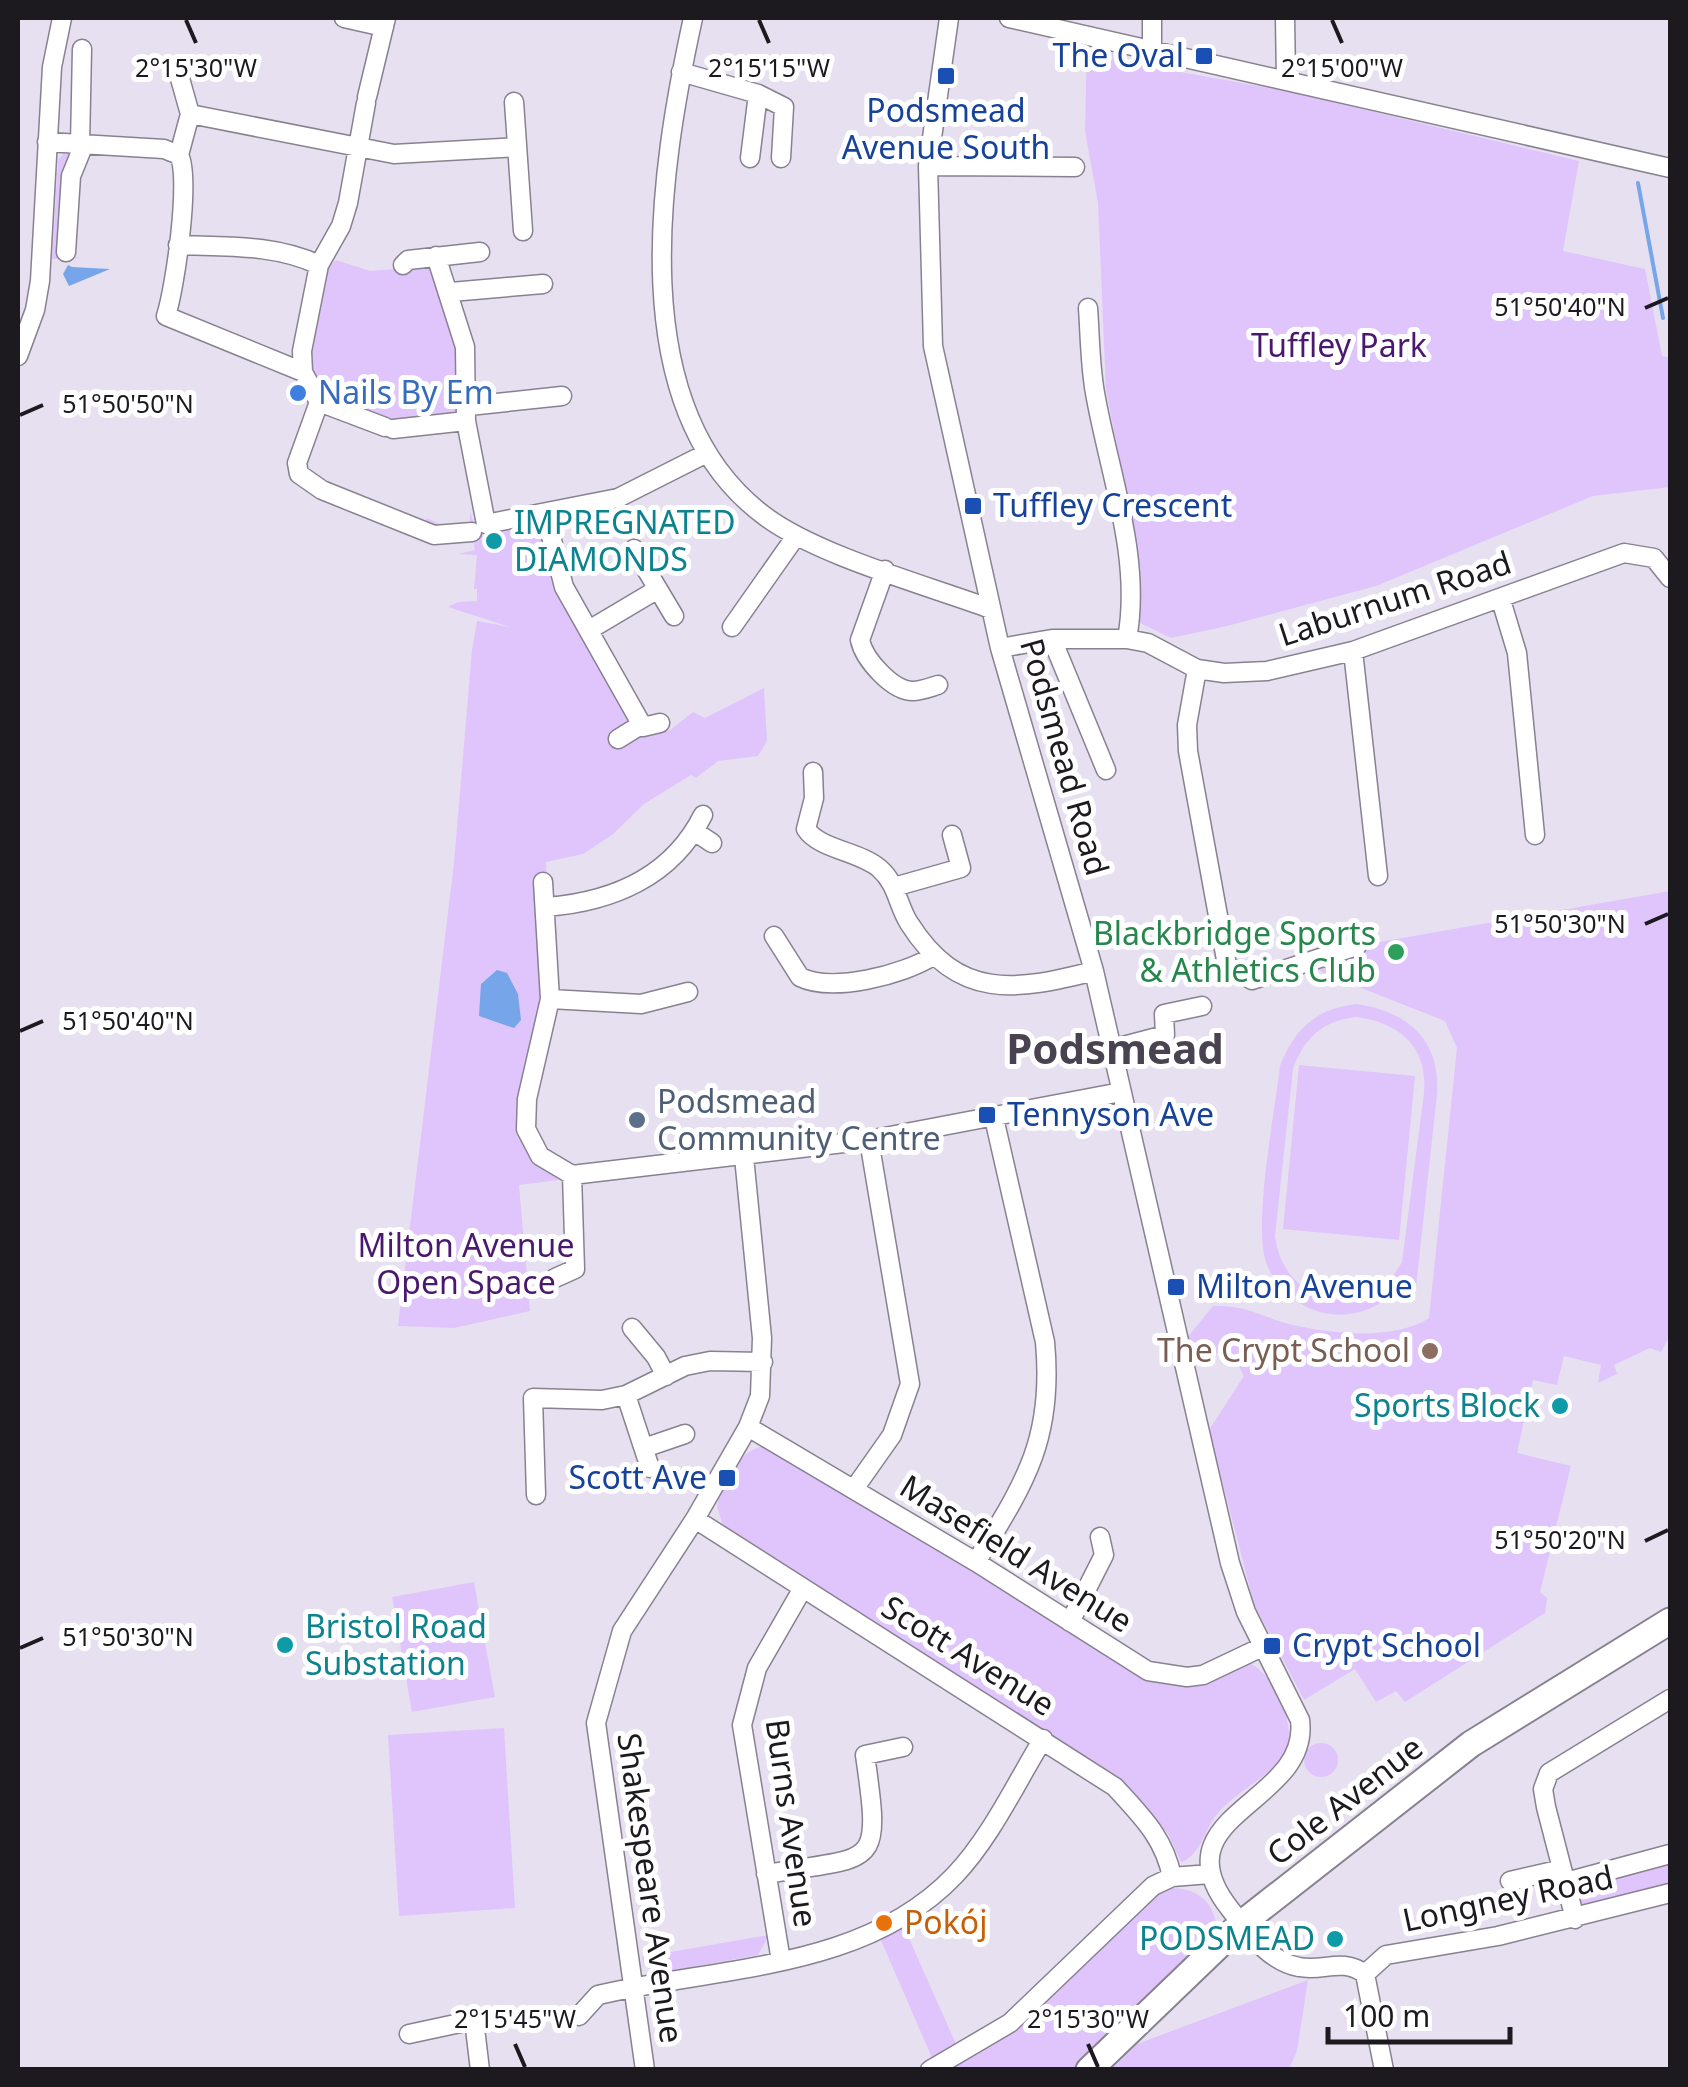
<svg xmlns="http://www.w3.org/2000/svg" width="1688" height="2087" viewBox="0 0 1688 2087" font-family="'Noto Sans',sans-serif">
<rect width="100%" height="100%" fill="#e7e0f1"/>
<!-- green -->
<path fill="#dfc5fb" fill-rule="evenodd" d="M1087,43l55,22 144,26 293,70 -16,90 82,18 17,87 8,2v129l-77,9 -217,90 -149,40 -56,12 -31,-15 -8,-99 -26,-134 -8,-187 -13,-72z
M76,153l-15,103 22,2 -31,1 6,-99 5,-6z
M336,260l34,11 62,-5 25,77v76l-62,6 -70,-26 -15,-34 1,-28 14,-67z
M467,470h4l10,60 57,-7 14,60 73,120 5,18 -16,14 4,8 52,-13 23,-18 12,6 59,-30 3,53 -9,15 -40,5 -22,17 -5,-3 -47,29 -32,31 -29,19 -37,8 1,18 -11,3c3,38 11,79 7,117 -7,70 -61,121 16,180l-40,5 11,126 -76,17 -56,-2 56,-463 18,-213 5,-29 33,6 -62,-20 10,-5 19,-1v-12h-3l3,-34 -19,-1 17,-4 -4,-22 -21,4 -27,-5 4,-9 23,11 20,-4v-13l7,19z
M1670,891v444l-9,17 -11,-4 -36,17 3,9 -19,9 3,-18 -37,-9 -7,29 -24,-5 -16,73 54,13 -31,126 7,6 -2,15 -140,89 -9,-11 -20,11 -21,-33 -51,31 -50,-96 -45,-174 35,-54 -12,-22 -11,-2 -28,13 -6,-27 26,-32c38,0 43,9 76,18 40,10 105,17 140,-6l28,-270 -12,-27 -122,-48 -12,-11 46,-16z
M1357,1004c50,7 84,36 80,90l-22,202 -15,-1v-8c-20,21 -47,32 -76,26 -24,-5 -48,-25 -57,-48 -15,-39 8,-153 13,-199 14,-37 37,-58 77,-62zM1357,1017c43,6 71,30 67,76l-22,169c-35,63 -119,43 -127,-26l18,-167c11,-31 30,-49 64,-52z
M1299,1065l116,11 -16,164 -116,-11z
M770,1445l379,234 101,-16c26,14 44,59 38,86 -17,28 -49,40 -70,64 -14,16 -17,43 -37,49l-13,-28 -49,-52 -395,-253 -7,-23c7,-27 23,-59 53,-61z
M474,1582l21,115 -83,15 -20,-115z
M504,1728l11,180 -116,8 -11,-181z
M1304 1760a17 17 0 1 1 34 0a17 17 0 1 1-34 0Z
M1670,1859v29l-88,19 -8,-17 4,-4z
M1172,1888c27,1 43,14 45,43l-139,138 -128,1 77,-52 124,-120z
M903,1925l53,119 -24,14 -52,-120z
M769,1935l-11,20 -93,17 -5,-7 3,7 -4,2 -15,-8 -2,-9z
M1308,1980l-11,71 -8,18h-177l25,-25z"/>
<!-- water -->
<path fill="#77a5e9" d="M68,265l4,2 38,2 -41,17 -6,-12z
M497,970l10,3 11,21 3,26 -7,8 -35,-12 2,-32z"/>
<g fill="none" stroke-linecap="round" stroke-linejoin="round">
<!-- stream -->
<path stroke="#77a5e9" stroke-width="4" d="M1638,183l25,135"/>
<defs>
<path id="minor" d="M344,18l40,9
M693,18c-33,151 -73,392 73,499 53,39 160,68 225,92
M949,18l-21,148 5,180 67,302 94,323 136,592 16,49 54,108c11,84 -145,94 -70,189 17,22 39,53 69,58 25,5 43,-10 66,7l19,96
M1009,18l661,150
M1285,18l1,61
M1152,51v-33
M681,72l77,22 26,13 -3,51
M179,75l11,39
M367,97l19,-79
M514,102l9,129
M366,103l-18,100 -7,23 -22,39 -17,86 1,21 16,30 -22,61 2,11 23,16 112,45 38,-3
M47,142l117,7 15,6
M80,144l2,-95
M179,155l11,-41 204,40 123,-7
M179,155c12,23 -4,133 -13,161l137,56
M750,158l8,-64
M928,166l147,1
M178,245c48,2 97,-1 141,20
M66,252l5,-76 13,-32
M436,256l29,91 1,74 20,103 132,-26 89,-45
M403,265l5,-5 72,-8
M451,292l92,-8
M18,356l17,-46 5,-29 12,-214 10,-49
M319,402l66,25
M469,406l93,-10
M393,429l73,-8
M545,513l19,74 79,140 17,-4
M634,549l40,67
M885,570l-25,70c4,19 32,51 53,51 8,0 18,-4 25,-6
M1501,600l16,53 18,182
M732,627l64,-91
M589,630l69,-41
M1052,639l54,131
M1127,639l21,4 49,26 27,4 43,-2 86,-20 271,-98 30,5 16,20
M1000,648l52,-9h75c15,-81 -18,-166 -32,-246 -5,-28 -5,-57 -7,-85
M1353,651l25,225
M1197,669l-10,56 1,26 39,214 25,15 105,-34
M618,739l21,-13
M813,772l1,26 -8,31c14,21 54,22 74,40 17,15 18,37 29,54 49,78 107,68 185,48
M694,831l18,12
M543,882l7,117 -23,100 -1,30 14,27 32,19 297,-35 252,-48
M894,887l67,-19 -9,-33
M546,907c66,-5 126,-30 157,-92
M774,936l26,41c32,16 103,-2 133,-21
M550,999l91,5 47,-12
M1112,1049l53,-14 -1,-21 38,-8
M555,1278l20,-9 -3,-94
M632,1328l24,29 10,19
M626,1395l24,73
M748,1427l228,135 172,109 39,6 16,-2 59,-28
M644,1448l41,-14
M854,1489l38,-54 18,-51 -41,-244
M536,1495l-3,-97 69,2 24,-5 59,-29 25,-5 53,1
M695,1519l420,268c26,29 49,50 57,90
M976,1562c49,-79 78,-123 69,-220l-51,-224
M1070,1622l34,-67 -4,-18
M766,1874c110,-19 116,-2 99,-119l38,-8
M1510,1881l52,-12
M1566,1882l104,-28
M1575,1919l-29,-112 -3,-18 6,-16 121,-74
M781,1961l-39,-236 15,-57 46,-80
M1365,1974l21,-19 112,-19 172,-43
M579,2016l19,-21c120,-29 266,-24 357,-120 36,-38 61,-92 88,-136
M409,2034l65,-14 6,50
M645,2070l-49,-347 26,-92 73,-112 53,-92 12,-31 2,-58 -18,-181
M930,2070l80,-47 143,-137 19,-9 38,-3"/>
<path id="highway" d="M1089,2070l152,-146 230,-180 199,-123"/>
</defs>
<!-- minor casing -->
<use href="#minor" stroke="#888190" stroke-width="21"/>
<!-- highway casing -->
<use href="#highway" stroke="#888190" stroke-width="29"/>
<!-- minor -->
<use href="#minor" stroke="#fff" stroke-width="18"/>
<!-- highway -->
<use href="#highway" stroke="#fff" stroke-width="25"/>
</g>
<!-- ticks -->
<path fill="none" stroke="#1c191f" stroke-width="4" d="M186,20l10,23M759,20l10,23M1332,20l10,23M1645,308l23,-10M20,415l23,-10M1645,924l23,-10M20,1031l23,-10M1645,1541l23,-11M20,1648l23,-10M515,2044l10,23M1088,2044l10,23"/>
<!-- markers -->
<g fill="#1a4fb4" stroke="#fff" stroke-width="4">
<rect x="1194" y="46" width="20" height="20" rx="5"/>
<rect x="936" y="66" width="20" height="20" rx="5"/>
<rect x="963" y="496" width="20" height="20" rx="5"/>
<rect x="977" y="1105" width="20" height="20" rx="5"/>
<rect x="1166" y="1277" width="20" height="20" rx="5"/>
<rect x="717" y="1468" width="20" height="20" rx="5"/>
<rect x="1262" y="1636" width="20" height="20" rx="5"/>
</g>
<circle fill="#3f7fe0" stroke="#fff" stroke-width="4" cx="298" cy="393" r="10"/>
<g fill="#0f9aa8" stroke="#fff" stroke-width="4">
<circle cx="494" cy="541" r="10"/>
<circle cx="1560" cy="1406" r="10"/>
<circle cx="285" cy="1645" r="10"/>
<circle cx="1335" cy="1939" r="10"/>
</g>
<circle fill="#2e9e5b" stroke="#fff" stroke-width="4" cx="1396" cy="952" r="10"/>
<circle fill="#5c6f8a" stroke="#fff" stroke-width="4" cx="637" cy="1120" r="10"/>
<circle fill="#8d6e63" stroke="#fff" stroke-width="4" cx="1430" cy="1351" r="10"/>
<circle fill="#e8710a" stroke="#fff" stroke-width="4" cx="884" cy="1923" r="10"/>
<g text-anchor="middle" stroke-width="10" stroke-linejoin="round" paint-order="stroke">
<!-- transit labels -->
<g font-size="32" fill="#164399" stroke="#fff" text-anchor="start">
<text x="1184" y="67" text-anchor="end">The Oval</text>
<text x="946" y="122" text-anchor="middle">Podsmead<tspan x="946" dy="37">Avenue South</tspan></text>
<text x="993" y="517">Tuffley Crescent</text>
<text x="1007" y="1126">Tennyson Ave</text>
<text x="1196" y="1298">Milton Avenue</text>
<text x="707" y="1489" text-anchor="end">Scott Ave</text>
<text x="1292" y="1657">Crypt School</text>
</g>
<!-- park labels -->
<g font-size="32" fill="#4a186f" stroke="#fff">
<text x="1339" y="357">Tuffley Park</text>
<text x="466" y="1257">Milton Avenue<tspan x="466" dy="37">Open Space</tspan></text>
</g>
<!-- shop labels -->
<g font-size="32" fill="#366cbe" stroke="#fff" text-anchor="start">
<text x="318" y="404">Nails By Em</text>
</g>
<!-- culture labels -->
<g font-size="32" fill="#0d838f" stroke="#fff" text-anchor="start">
<text x="514" y="534">IMPREGNATED<tspan x="514" dy="37">DIAMONDS</tspan></text>
<text x="1540" y="1417" text-anchor="end">Sports Block</text>
<text x="305" y="1638">Bristol Road<tspan x="305" dy="37">Substation</tspan></text>
<text x="1315" y="1950" text-anchor="end">PODSMEAD</text>
</g>
<!-- street labels -->
<g font-size="32" fill="#1c191f" stroke="#fff">
<text transform="translate(1395 599) rotate(-18)" y="11">Laburnum Road</text>
<text transform="translate(1064 757) rotate(74)" y="11">Podsmead Road</text>
<text transform="translate(1016 1554) rotate(32)" y="11">Masefield Avenue</text>
<text transform="translate(968 1656) rotate(32)" y="11">Scott Avenue</text>
<text transform="translate(1345 1801) rotate(-38)" y="11">Cole Avenue</text>
<text transform="translate(791 1823) rotate(82)" y="11">Burns Avenue</text>
<text transform="translate(650 1888) rotate(82)" y="11">Shakespeare Avenue</text>
<text transform="translate(1508 1899) rotate(-12)" y="11">Longney Road</text>
</g>
<!-- leisure labels -->
<g font-size="32" fill="#27864d" stroke="#fff" text-anchor="end">
<text x="1376" y="945">Blackbridge Sports<tspan x="1376" dy="37">&amp; Athletics Club</tspan></text>
</g>
<!-- service labels -->
<g font-size="32" fill="#4e5e75" stroke="#fff" text-anchor="start">
<text x="657" y="1113">Podsmead<tspan x="657" dy="37">Community Centre</tspan></text>
</g>
<!-- education labels -->
<g font-size="32" fill="#785e54" stroke="#fff" text-anchor="end">
<text x="1410" y="1362">The Crypt School</text>
</g>
<!-- food labels -->
<g font-size="32" fill="#c56008" stroke="#fff" text-anchor="start">
<text x="904" y="1934">Pokój</text>
</g>
<!-- district labels -->
<g font-size="42" font-weight="bold" fill="#494250" stroke="#fff">
<text x="1115" y="1064">Podsmead</text>
</g>
</g>
<g font-size="25" text-anchor="middle" fill="#1c191f" stroke="#fff" stroke-width="10" stroke-linejoin="round" paint-order="stroke">
<text x="196" y="77">2°15'30"W</text>
<text x="1342" y="77">2°15'00"W</text>
<text x="769" y="77">2°15'15"W</text>
<text x="1560" y="316">51°50'40"N</text>
<text x="128" y="413">51°50'50"N</text>
<text x="1560" y="933">51°50'30"N</text>
<text x="128" y="1030">51°50'40"N</text>
<text x="1560" y="1549">51°50'20"N</text>
<text x="128" y="1646">51°50'30"N</text>
<text x="515" y="2028">2°15'45"W</text>
<text x="1088" y="2028">2°15'30"W</text>
</g>
<!-- border -->
<rect width="1688" height="2087" fill="none" stroke="#1c191f" stroke-width="40"/>
<!-- scale -->
<path d="M1328 2027v15h182v-15" fill="none" stroke="#1c191f" stroke-width="5"/>
<text x="1343" y="2027" font-size="30" fill="#1c191f" stroke="#ffffff" stroke-width="8" paint-order="stroke">100 m</text>
</svg>
